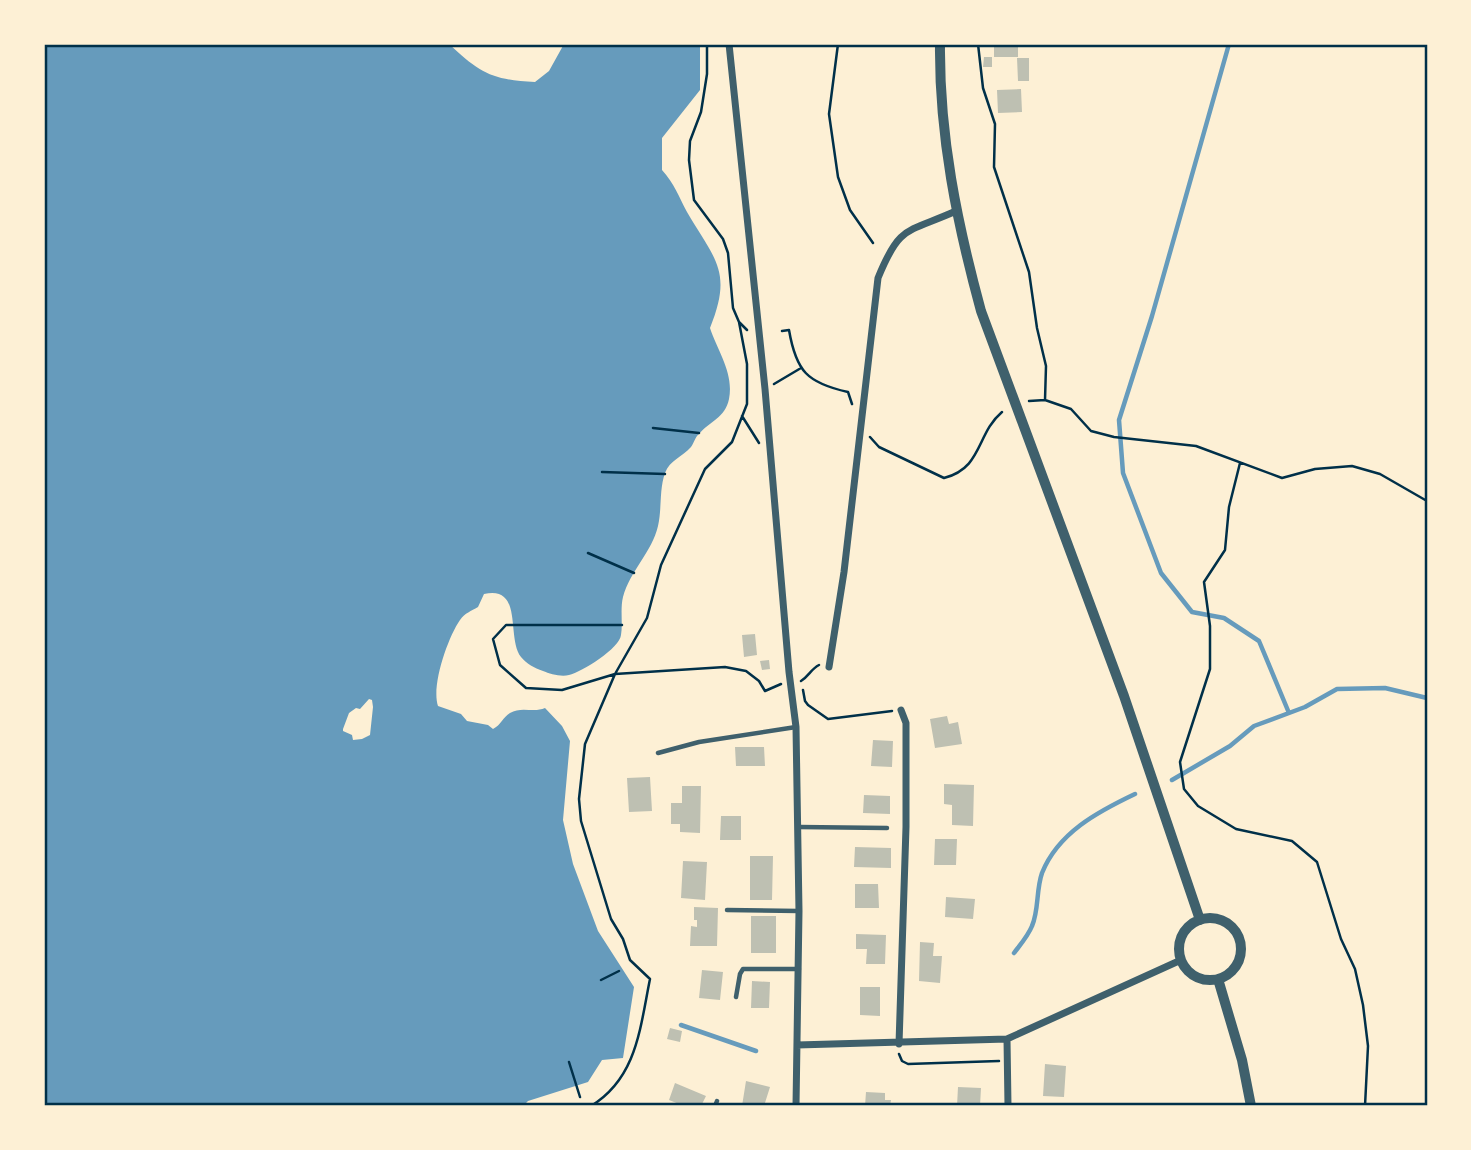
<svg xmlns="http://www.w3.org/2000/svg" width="1471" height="1150" viewBox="0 0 1471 1150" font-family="Manrope,sans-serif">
<rect width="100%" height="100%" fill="#fdf0d5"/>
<!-- water -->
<path fill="#669bbc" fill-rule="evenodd" d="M44,44h405c31,29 43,36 86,38l14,-11 15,-27h136v46l-38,48v32c12,13 17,27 25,42 28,48 46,59 23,116 8,24 24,45 19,71 -4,19 -19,22 -30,35 -4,3 -5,9 -8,13 -9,10 -21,13 -26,26 -6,17 -3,36 -7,53 -6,26 -28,45 -35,71 -3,12 0,26 -2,38 -1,13 -39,37 -52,40 -8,2 -19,-1 -26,-4 -9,-3 -16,-7 -22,-14 -15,-19 3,-72 -37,-63l-6,13c-7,4 -13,6 -18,13 -12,17 -29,66 -22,86l23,8 6,7 21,4 5,4c8,-4 10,-12 17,-16 11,-7 24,0 35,-5l17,18 8,15 -7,79 10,44 25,67 36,56 -11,71 -21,2 -14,22 -60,19 -5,5h-479zM369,699l3,1 1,7 -3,28 -8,4 -9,1 -1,-5 -9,-4v-2l6,-16 7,-5 4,1z"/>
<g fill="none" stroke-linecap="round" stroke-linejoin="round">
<!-- stream -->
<path stroke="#669bbc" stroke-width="4.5" d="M1229,44l-77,272 -33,104 4,53 38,100 31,39 32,6 35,23 30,72
M1172,780l58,-34 24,-20 51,-19 32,-18 48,-1 42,10
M1014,953c6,-8 14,-17 18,-27 7,-16 4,-36 10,-53 16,-40 55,-61 93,-79
M681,1025l75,26"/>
</g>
<!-- building -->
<path fill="#bec0b2" d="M994,46h24v11h-24z
M984,57h8v10h-9z
M1017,58h12v23h-11z
M1021,89l1,23 -24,1 -1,-23z
M755,634l2,21 -13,2 -2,-22z
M769,660l1,9 -8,1 -2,-9z
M947,716l2,8 9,-2 4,22 -27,4 -5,-29z
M873,740l20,1 -1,26 -21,-1z
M735,747h29l1,19h-29z
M650,777l2,34 -23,1 -2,-34z
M944,784l30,1 -1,41 -21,-1v-20l-8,-1z
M682,786h19l-1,47 -20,-1v-8h-9v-21h11z
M864,795l26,1v18l-27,-1z
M721,816h20v24h-21z
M935,839h22l-1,26h-22z
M855,847l36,1v20l-37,-1z
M750,856h23l-1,44h-22z
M683,861l24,1 -2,38 -24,-2z
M855,884h23l1,24h-24z
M946,897l29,2 -2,20 -28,-2z
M694,907l24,1 -1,38h-27l1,-20 6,1v-7h-3z
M751,916h25v37h-25z
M856,934l30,1 -1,29h-19l1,-15h-11z
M920,942l14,1 -1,13h9l-2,27 -21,-2z
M702,970l21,2 -3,28 -21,-2z
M752,981l18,1 -1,26h-18z
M860,987h20v29l-20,-1z
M670,1028l12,3 -2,11 -13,-3z
M1045,1064l21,2 -2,31 -21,-1z
M746,1081l24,6 -6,19h-22z
M675,1083l31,13 -5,10h-22v-2l-10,-4z
M958,1087l23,1 -1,18h-23z
M866,1092l19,1v7h6l-1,6h-25z"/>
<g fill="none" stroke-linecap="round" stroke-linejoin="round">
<!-- path -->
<path stroke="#003049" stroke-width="2.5" d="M838,44l-9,70 9,63 12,33 23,33
M978,44l5,44 12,36 -1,43 35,105 8,56 9,38 -1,34
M739,322l8,8
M782,331l7,-1c7,41 18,53 59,62l4,12
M774,384l27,-16
M1029,401l16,-1 26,9 20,22 23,6 82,9 86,32 33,-9 37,-3 28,8 47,27
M742,416l17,27
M653,428l46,5
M870,437l9,10 65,31c39,-10 32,-44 58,-66
M1240,463l-11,44 -4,43 -21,32 6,44v43l-30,93 4,27 14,17 38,23 56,12 25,21 24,77 14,30 8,36 5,41 -3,60
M602,472l63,2
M588,553l46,20
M622,625h-116l-13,14 7,26 26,23 36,2 53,-16 110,-7 21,4 13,10 6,10 16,-7
M801,681c8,-5 10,-12 18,-16
M803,690l2,11 3,4 20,14 64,-8
M601,980l18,-9
M899,1054l3,7 6,3 91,-3
M569,1062l11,35
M406,1105v1
M591,1106c46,-28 49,-78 59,-127l-20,-19 -7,-21 -12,-20 -30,-98 -2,-22 6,-55 30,-70 32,-56 14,-53 44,-96 27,-27 15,-38v-40l-8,-42 -6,-14 -5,-55 -5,-14 -29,-39 -5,-40 1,-19 11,-29 6,-38v-30"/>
<!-- service -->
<path stroke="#3f606c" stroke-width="4.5" d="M658,753l41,-11 97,-15
M799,827l88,1
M727,910l72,1
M736,997l4,-23 3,-5h56
M715,1106l2,-5"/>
<!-- minor -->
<path stroke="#3f606c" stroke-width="7" d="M729,44l36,345 24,283 7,55 3,184 -3,195
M829,667l15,-95 34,-294c22,-54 29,-45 78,-67
M1007,1039l1,67
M899,1044l7,-217v-104l-5,-13
M797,1045l210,-6 174,-79"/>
<!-- tertiary -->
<path stroke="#3f606c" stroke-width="10" d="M940,44c-1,91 17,179 41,267l143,385 76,224
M1179 949a31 31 0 1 1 62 0a31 31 0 1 1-62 0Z
M1218,979l24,81 9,46"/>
</g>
<!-- border -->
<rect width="1471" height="1150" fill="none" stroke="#fdf0d5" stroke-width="91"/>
<rect x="46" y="46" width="1380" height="1058" fill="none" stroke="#003049" stroke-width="2.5"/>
</svg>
